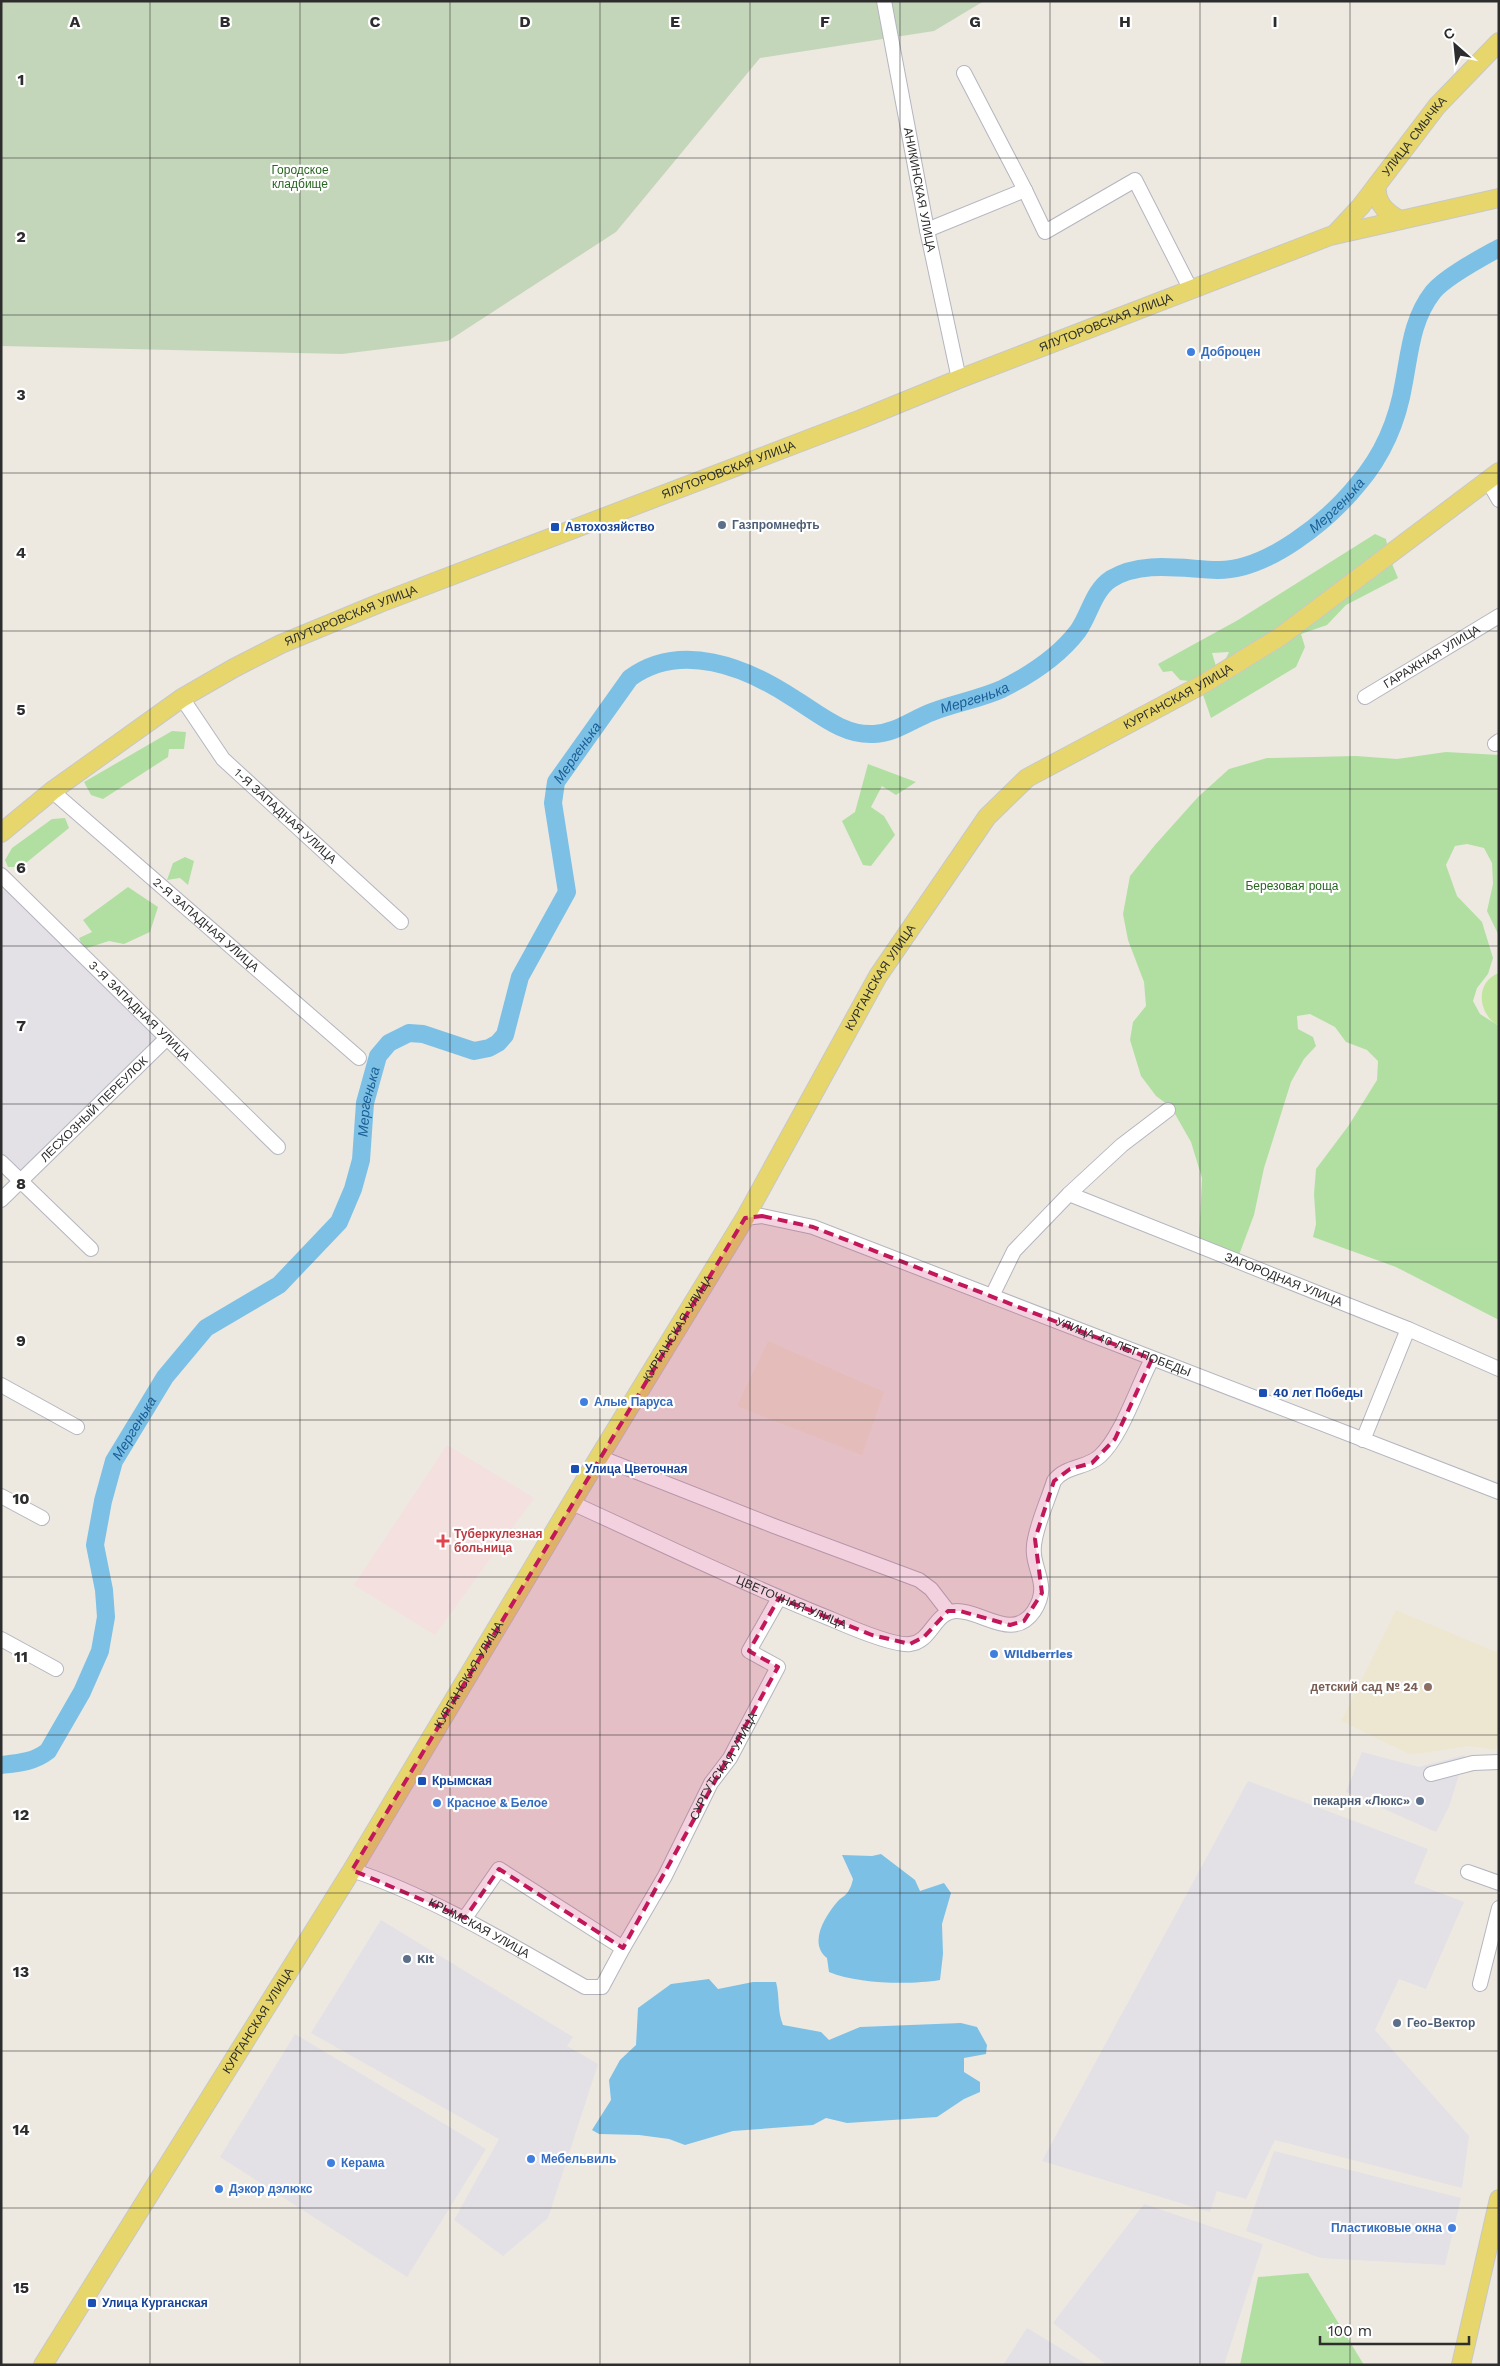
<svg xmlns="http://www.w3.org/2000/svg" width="1500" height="2366" viewBox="0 0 1500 2366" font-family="'Work Sans',sans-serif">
<rect width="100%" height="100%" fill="#ede9e1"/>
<!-- industrial -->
<path fill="#e3e0e6" d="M6,888l151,151 -136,134 -20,-19v-261z
M1362,1752l57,15 46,-12 -16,52 -13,25 -90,-40z
M1248,1781l180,68 -14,34 50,19 -38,87 -27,-10 -24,51 94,106 -7,52 -187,-48 -29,59 -29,-8 -7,21 -168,-51z
M381,1920l192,117 -6,9 31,18 -50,154 -45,38 -49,-36 45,-81 -188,-106z
M295,2034l191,115 -79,128 -187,-120z
M1274,2151l187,47 -16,67 -124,-7 -75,-27z
M1144,2204l119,40 -39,121h-117l-54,-42z
M1027,2328l61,37h-85z"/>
<!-- education -->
<path fill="#ede7d2" d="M768,1341l116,51 -22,63 -125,-49z
M1396,1610l103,43v88l-4,9 -26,-4 -58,9 -70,-34z"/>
<!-- medical -->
<path fill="#f3e0df" d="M447,1445l87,53 -99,137 -81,-50z"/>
<!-- green -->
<path fill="#b1dfa2" d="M1375,534l11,5 4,20 8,19 -52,27 -19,20 -26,9 4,13 -9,20 -85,51 -10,-29 13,-6 15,-31 -17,1 4,13 -11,17 -25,-3 -8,-9 -9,1 -5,-8 80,-44z
M172,731l14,1 -2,17h-15l-1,8 -65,42 -12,-4 -7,-13z
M1446,752l53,3v181l-12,-25 6,-27 -1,-21 -8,-15 -17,-4 -12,2 -9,19 11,31 25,26 11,36 -5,16 -11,14 -4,13 7,13 19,12v294l-103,-53 -83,-30 3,-13 -2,-30 2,-25 33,-44 28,-45 1,-19 -11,-11 -21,-8 -11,-15 -25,-13 -13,2 1,13 15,8 3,9 -12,13 -13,23 -27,86 -10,47 -15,40 -40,-16 3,-61 -11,-36 -20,-35 -15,-11 -15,-20 -11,-36 3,-18 13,-16 -2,-24 -16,-42 -5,-26 7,-38 25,-31 43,-48 31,-28 38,-11 89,-2 41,3z
M868,764l48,18 -20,13 -14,-9 -11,21 13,9 11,19 -24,31 -8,-1 -21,-44 13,-9z
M65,818l4,10 -48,39h-13l-3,-7 7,-12 40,-29z
M185,857l9,4 -6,24 -8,-7 -13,2 6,-17z
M128,887l30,20 -8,25 -26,12 -15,-3 -25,8 -5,-11 13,-6 -9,-12z
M1308,2273l56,92h-124l18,-88z"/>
<!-- cemetery -->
<path fill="#c4d6b9" d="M1,1h983l-50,30 -174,27 -144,174 -168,109 -106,13 -341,-8z"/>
<!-- pitch -->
<path fill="#c0e59f" d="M1499,973v53c-21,-11 -25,-44 0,-53z"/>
<!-- water -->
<path fill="#7dc0e6" d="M881,1854l34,26 5,11 24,-8 7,10 -9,31 1,30 -3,26c-31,5 -82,4 -111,-8l-2,-14c-19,-15 -2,-42 11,-57 4,-4 9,-6 11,-11 2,-3 3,-7 4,-11l-11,-24 30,1z
M709,1979l9,10 35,-7h23c4,15 1,29 7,43l38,7 8,8 31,-13 101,-4 16,4 10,18 -1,9 -22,4v14l16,10v10l-16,7 -27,18 -90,6 -21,-5 -13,7 -80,6 -48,14 -16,-6 -30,-4 -40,-1 -7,-4 19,-30 -2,-20 11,-20 16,-15 2,-37 33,-24z"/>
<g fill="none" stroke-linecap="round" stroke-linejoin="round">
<!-- river -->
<path stroke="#7dc0e6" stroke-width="18" id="s1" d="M1,1765c18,-2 33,-3 47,-14l34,-59 18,-41 6,-34 -2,-27 -9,-45 8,-44 11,-40 51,-84 41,-49 73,-43 60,-63 14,-33 8,-29 4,-57 13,-47 11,-13 20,-10 14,1 51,17 15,-3 9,-5 7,-8 15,-58 47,-85 -14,-89 3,-21 74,-104c51,-37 116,-11 163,20 25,15 50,38 81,36 22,-1 39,-15 58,-22 23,-9 48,-13 70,-23 28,-14 57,-33 76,-58 12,-17 15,-40 33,-52 31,-19 72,-10 106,-9 50,1 111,-49 141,-86 25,-29 40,-65 46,-102 6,-32 8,-63 29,-90 12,-15 48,-34 66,-44"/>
<defs>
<g id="minor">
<path id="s2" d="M884,1l43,229 32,149"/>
<path d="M964,73l61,117"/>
<path d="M927,230l98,-40 20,42 90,-52 56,110"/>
<path d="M1488,481l11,19"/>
<path id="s3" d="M1365,697l134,-81"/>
<path id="s4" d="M182,698l41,61 178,163"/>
<path d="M1495,744l4,-3"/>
<path id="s5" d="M52,791l307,267"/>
<path id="s6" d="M1,875l277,272"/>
<path d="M1,1162l90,87"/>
<path id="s7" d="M1069,1194l339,135 91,40"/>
<path id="s8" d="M1,1200l165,-161"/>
<path id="s9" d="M745,1218l17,-2 51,11 686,265"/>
<path d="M992,1296l22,-45 55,-57 53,-49 46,-35"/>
<path d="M1,1385l76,42"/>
<path d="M1363,1440l45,-111"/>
<path d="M599,1457l175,69 145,54 12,9 17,22"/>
<path d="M1,1496l41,22"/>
<path id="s10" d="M572,1503c86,39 171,81 259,116 16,7 63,27 79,25 22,-2 24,-33 47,-33 26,0 56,31 77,0 19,-29 -6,-43 1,-72 4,-20 13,-39 19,-58 12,-16 32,-12 46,-25 22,-20 37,-69 52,-97"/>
<path d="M1,1639l55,30"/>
<path d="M1431,1774l42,-11 26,-1"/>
<path id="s11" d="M352,1870c83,28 157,74 233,117h17l21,-39 -124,-79 -34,49"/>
<path d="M1468,1872l31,11"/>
<path id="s12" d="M623,1948l42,-72 46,-93 19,-25 48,-91 -29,-16 30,-53"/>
<path d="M1480,1984l19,-76"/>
</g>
<g id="major">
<path d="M1377,185c-2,17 8,27 23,35"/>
<path id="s13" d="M1335,234l26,-28 76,-100 62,-64"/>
<path id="s14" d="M1,833l51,-42 130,-93 52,-30 47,-24 99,-41 481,-184 98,-40 371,-143 169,-38"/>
<path id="s15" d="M43,2365l309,-495 247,-413 146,-239 133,-242 109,-159 40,-39 178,-95 76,-47 218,-164"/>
<path d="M1461,2365l38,-166"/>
</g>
</defs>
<!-- minor casing -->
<use href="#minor" stroke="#b4b5bf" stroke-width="16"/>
<!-- major casing -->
<use href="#major" stroke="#c8c8c8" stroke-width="20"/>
<!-- minor -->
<use href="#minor" stroke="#fff" stroke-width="14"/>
<!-- major -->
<use href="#major" stroke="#e6d66c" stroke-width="18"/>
</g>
<!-- marked area -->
<path fill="#c2185b" fill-opacity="0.2" stroke="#c2185b" stroke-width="4" stroke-dasharray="10 6" stroke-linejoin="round" d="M762,1216l51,11 339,132 -37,80 -23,24 -22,6 -16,12 -19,58 7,54 -18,28 -14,4 -50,-14h-12l-24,26 -14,7 -38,-9 -93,-37 -30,53 29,16 -155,281 -124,-79 -34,49 -113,-48 393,-652z"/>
<!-- grid -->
<path fill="none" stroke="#2d2d2d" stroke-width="1" stroke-opacity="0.55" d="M150,1v2364M300,1v2364M450,1v2364M600,1v2364M750,1v2364M900,1v2364M1050,1v2364M1200,1v2364M1350,1v2364M1,158h1498M1,315h1498M1,473h1498M1,631h1498M1,789h1498M1,946h1498M1,1104h1498M1,1262h1498M1,1420h1498M1,1577h1498M1,1735h1498M1,1893h1498M1,2051h1498M1,2208h1498"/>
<!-- markers -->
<g fill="#3f7fe0" stroke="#fff" stroke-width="2">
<circle cx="1191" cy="352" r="5"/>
<circle cx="584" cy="1402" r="5"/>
<circle cx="994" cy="1654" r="5"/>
<circle cx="437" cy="1803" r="5"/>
<circle cx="531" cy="2159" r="5"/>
<circle cx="331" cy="2163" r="5"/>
<circle cx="219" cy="2189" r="5"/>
<circle cx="1452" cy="2228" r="5"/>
</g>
<g fill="#5c6f8a" stroke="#fff" stroke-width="2">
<circle cx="722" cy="525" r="5"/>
<circle cx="1420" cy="1801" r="5"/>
<circle cx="407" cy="1959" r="5"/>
<circle cx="1397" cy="2023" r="5"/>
</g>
<g fill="#1a4fb4" stroke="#fff" stroke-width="2">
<rect x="550" y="522" width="10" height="10" rx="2.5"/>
<rect x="1258" y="1388" width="10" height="10" rx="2.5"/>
<rect x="570" y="1464" width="10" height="10" rx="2.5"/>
<rect x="417" y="1776" width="10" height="10" rx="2.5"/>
<rect x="87" y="2298" width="10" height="10" rx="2.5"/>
</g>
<path fill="#e0444e" stroke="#fff" stroke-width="2" d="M440.5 1533.5h5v5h5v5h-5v5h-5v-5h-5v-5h5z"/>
<circle fill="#8d6e63" stroke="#fff" stroke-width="2" cx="1428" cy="1687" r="5"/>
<g text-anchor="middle" stroke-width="4.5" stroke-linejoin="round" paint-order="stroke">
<!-- street labels -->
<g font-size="12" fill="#2d2d2d" stroke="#fff">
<text dy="4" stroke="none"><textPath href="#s13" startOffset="126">УЛИЦА СМЫЧКА</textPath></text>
<text dy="4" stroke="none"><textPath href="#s2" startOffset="192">АНИКИНСКАЯ УЛИЦА</textPath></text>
<text dy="4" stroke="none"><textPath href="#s14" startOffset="1224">ЯЛУТОРОВСКАЯ УЛИЦА</textPath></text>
<text dy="4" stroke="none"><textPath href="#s14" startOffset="819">ЯЛУТОРОВСКАЯ УЛИЦА</textPath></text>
<text dy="4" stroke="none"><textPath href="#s14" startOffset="414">ЯЛУТОРОВСКАЯ УЛИЦА</textPath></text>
<text dy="4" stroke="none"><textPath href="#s3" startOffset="78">ГАРАЖНАЯ УЛИЦА</textPath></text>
<text dy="4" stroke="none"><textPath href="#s15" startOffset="2041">КУРГАНСКАЯ УЛИЦА</textPath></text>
<text dy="4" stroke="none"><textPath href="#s4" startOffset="158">1-Я ЗАПАДНАЯ УЛИЦА</textPath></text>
<text dy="4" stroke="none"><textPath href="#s5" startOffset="204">2-Я ЗАПАДНАЯ УЛИЦА</textPath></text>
<text dy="4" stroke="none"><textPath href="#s15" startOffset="1621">КУРГАНСКАЯ УЛИЦА</textPath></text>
<text dy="4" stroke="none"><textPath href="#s6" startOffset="194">3-Я ЗАПАДНАЯ УЛИЦА</textPath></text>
<text dy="4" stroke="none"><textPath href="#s8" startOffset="130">ЛЕСХОЗНЫЙ ПЕРЕУЛОК</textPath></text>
<text dy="4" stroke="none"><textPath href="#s7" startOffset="231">ЗАГОРОДНАЯ УЛИЦА</textPath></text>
<text dy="4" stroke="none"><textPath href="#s15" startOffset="1216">КУРГАНСКАЯ УЛИЦА</textPath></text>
<text dy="4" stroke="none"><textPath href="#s9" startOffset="402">УЛИЦА 40 ЛЕТ ПОБЕДЫ</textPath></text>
<text dy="4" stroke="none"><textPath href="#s10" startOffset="241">ЦВЕТОЧНАЯ УЛИЦА</textPath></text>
<text dy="4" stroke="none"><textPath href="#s15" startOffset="811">КУРГАНСКАЯ УЛИЦА</textPath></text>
<text dy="4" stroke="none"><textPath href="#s12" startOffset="208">СУРГУТСКАЯ УЛИЦА</textPath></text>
<text dy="4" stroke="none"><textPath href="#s11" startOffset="140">КРЫМСКАЯ УЛИЦА</textPath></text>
<text dy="4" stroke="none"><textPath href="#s15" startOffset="406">КУРГАНСКАЯ УЛИЦА</textPath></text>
</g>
<!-- park labels -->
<g font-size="12" fill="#286621" stroke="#fff">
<text x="300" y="174">Городское<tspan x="300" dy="14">кладбище</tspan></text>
<text x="1292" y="890">Березовая роща</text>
</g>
<!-- shop labels -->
<g font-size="12" font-weight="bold" fill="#366cbe" stroke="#fff" text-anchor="start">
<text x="1201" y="356">Доброцен</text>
<text x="594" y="1406">Алые Паруса</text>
<text x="1004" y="1658">Wildberries</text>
<text x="447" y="1807">Красное &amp; Белое</text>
<text x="541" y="2163">Мебельвиль</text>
<text x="341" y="2167">Керама</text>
<text x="229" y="2193">Дэкор дэлюкс</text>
<text x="1442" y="2232" text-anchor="end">Пластиковые окна</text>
</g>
<!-- service labels -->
<g font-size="12" font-weight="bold" fill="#4e5e75" stroke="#fff" text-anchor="start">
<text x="732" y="529">Газпромнефть</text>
<text x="1410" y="1805" text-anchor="end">пекарня «Люкс»</text>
<text x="417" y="1963">Kit</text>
<text x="1407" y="2027">Гео-Вектор</text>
</g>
<!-- transit labels -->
<g font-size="12" font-weight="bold" fill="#164399" stroke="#fff" text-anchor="start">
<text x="565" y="531">Автохозяйство</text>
<text x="1273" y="1397">40 лет Победы</text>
<text x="585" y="1473">Улица Цветочная</text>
<text x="432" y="1785">Крымская</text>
<text x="102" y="2307">Улица Курганская</text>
</g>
<!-- health labels -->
<g font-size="12" font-weight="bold" fill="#be3a42" stroke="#fff" text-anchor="start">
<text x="454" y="1538">Туберкулезная<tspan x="454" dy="14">больница</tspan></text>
</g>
<!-- education labels -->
<g font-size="12" font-weight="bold" fill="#785e54" stroke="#fff" text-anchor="end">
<text x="1418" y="1691">детский сад № 24</text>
</g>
<!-- water labels -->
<g font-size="14" font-style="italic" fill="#195e95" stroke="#fff">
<text dy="5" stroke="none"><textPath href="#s1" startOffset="2209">Мергенька</textPath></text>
<text dy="5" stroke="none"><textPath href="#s1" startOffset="1774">Мергенька</textPath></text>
<text dy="5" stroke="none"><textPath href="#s1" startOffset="1310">Мергенька</textPath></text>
<text dy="5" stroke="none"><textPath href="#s1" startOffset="815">Мергенька</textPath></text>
<text dy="5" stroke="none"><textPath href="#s1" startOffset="395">Мергенька</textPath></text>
</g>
</g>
<g font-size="16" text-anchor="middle" font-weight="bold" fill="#2d2d2d" stroke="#fff" stroke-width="4.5" stroke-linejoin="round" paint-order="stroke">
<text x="75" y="27">A</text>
<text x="225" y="27">B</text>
<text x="375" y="27">C</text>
<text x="525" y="27">D</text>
<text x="675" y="27">E</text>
<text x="825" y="27">F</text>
<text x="975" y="27">G</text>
<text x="1125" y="27">H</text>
<text x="1275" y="27">I</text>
<text x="21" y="85">1</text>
<text x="21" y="242">2</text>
<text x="21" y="400">3</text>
<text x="21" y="558">4</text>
<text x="21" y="715">5</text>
<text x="21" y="873">6</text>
<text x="21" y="1031">7</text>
<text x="21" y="1189">8</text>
<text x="21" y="1346">9</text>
<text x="21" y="1504">10</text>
<text x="21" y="1662">11</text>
<text x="21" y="1820">12</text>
<text x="21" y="1977">13</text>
<text x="21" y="2135">14</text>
<text x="21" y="2293">15</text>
</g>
<!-- border -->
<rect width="1500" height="2366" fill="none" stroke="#2d2d2d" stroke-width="5"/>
<!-- north arrow -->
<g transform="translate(1455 45) rotate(333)" stroke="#ffffff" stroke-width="4" paint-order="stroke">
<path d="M0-4L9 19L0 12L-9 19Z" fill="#2d2d2d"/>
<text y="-8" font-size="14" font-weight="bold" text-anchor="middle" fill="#2d2d2d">С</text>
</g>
<!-- scale -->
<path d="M1320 2336v8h149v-8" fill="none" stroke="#2d2d2d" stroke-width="2.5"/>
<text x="1328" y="2336" font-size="15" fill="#2d2d2d" stroke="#ffffff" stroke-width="4" paint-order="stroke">100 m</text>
</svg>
